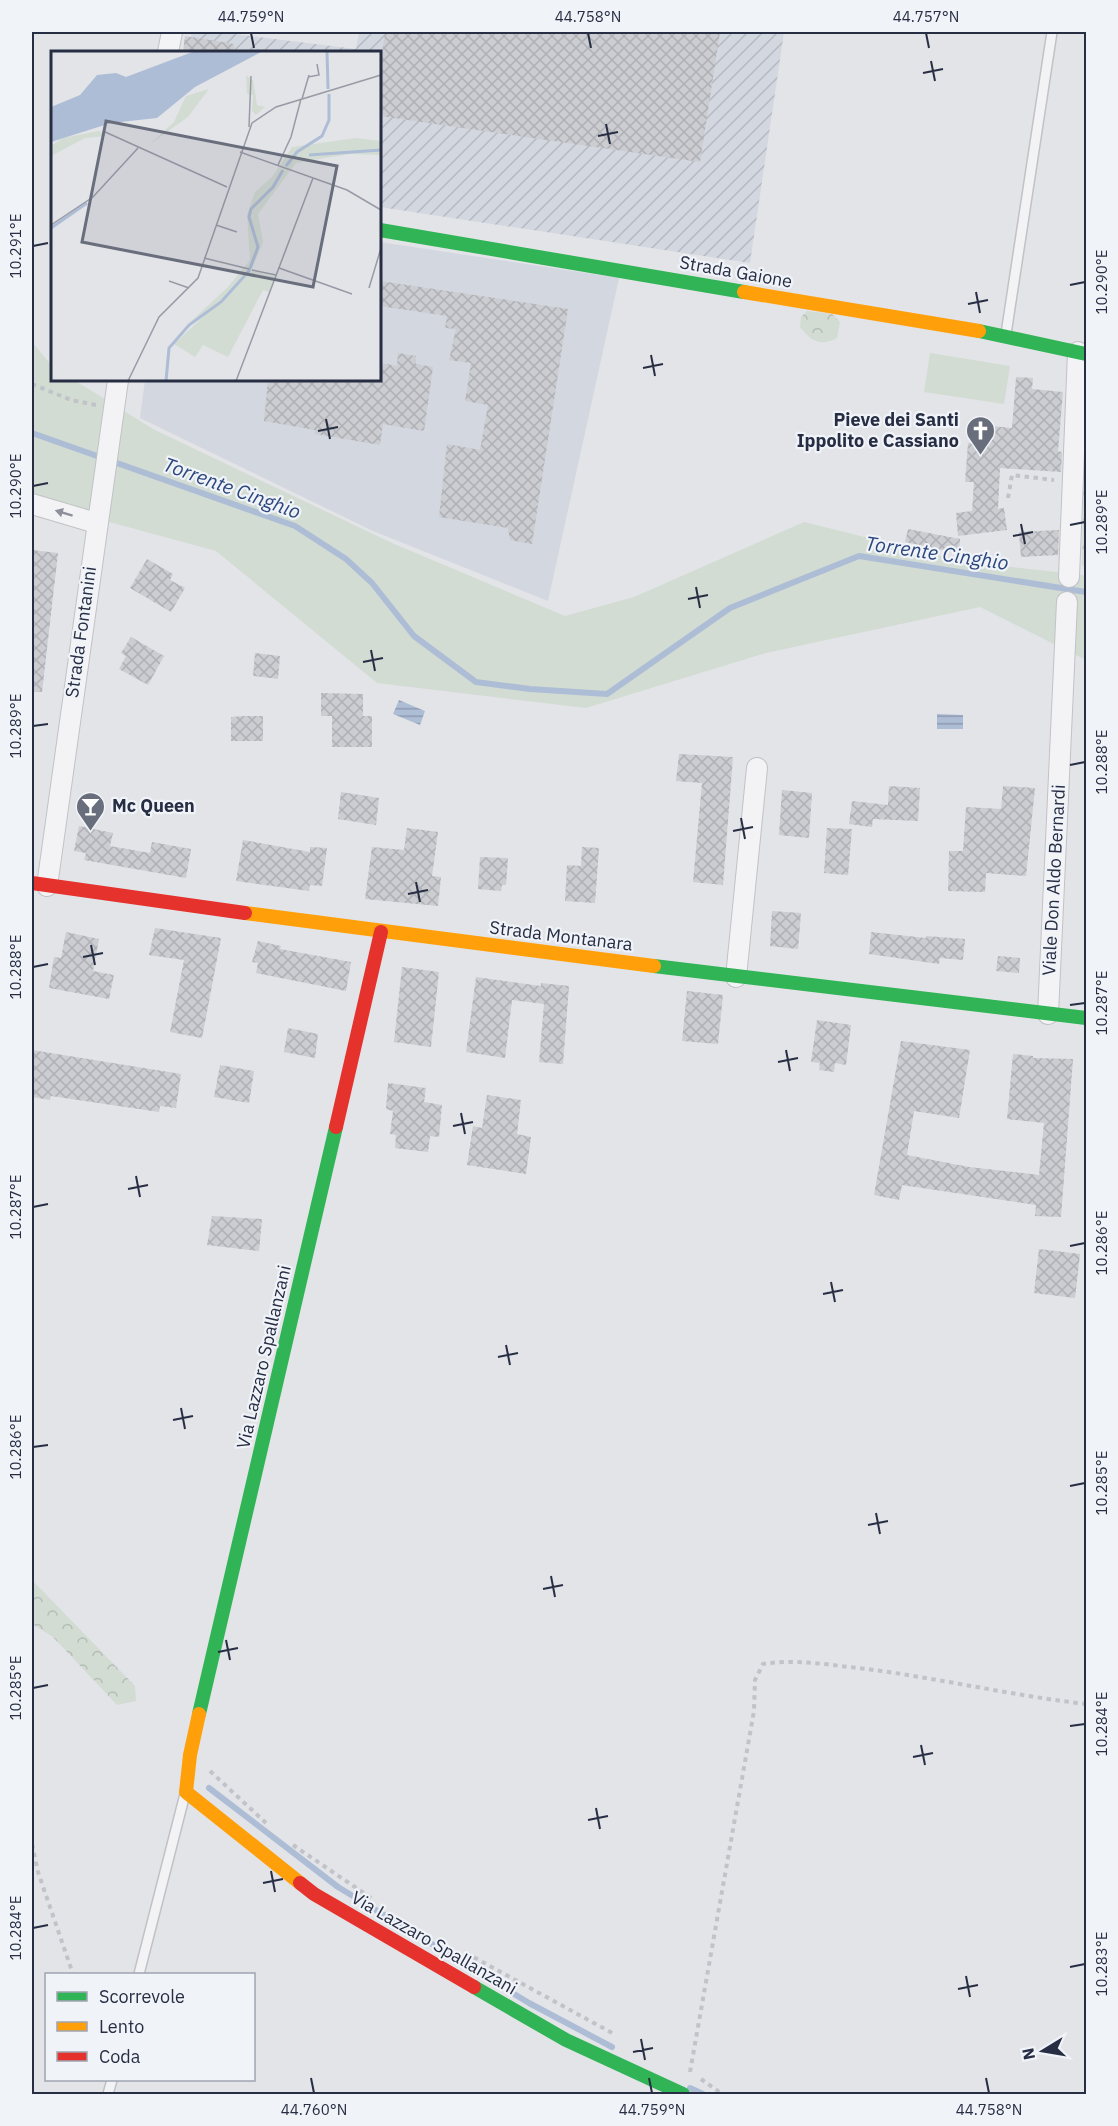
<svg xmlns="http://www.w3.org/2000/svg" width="1118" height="2126" viewBox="0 0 1118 2126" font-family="'IBM Plex Sans',sans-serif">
<defs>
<pattern id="industrial-furrows" width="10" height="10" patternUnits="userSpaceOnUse" patternTransform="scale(1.5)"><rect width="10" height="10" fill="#d3d7df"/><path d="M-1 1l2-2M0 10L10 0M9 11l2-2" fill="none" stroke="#b5b9c1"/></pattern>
<pattern id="forest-crowns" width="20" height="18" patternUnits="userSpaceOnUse" patternTransform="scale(1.5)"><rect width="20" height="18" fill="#d2dcd3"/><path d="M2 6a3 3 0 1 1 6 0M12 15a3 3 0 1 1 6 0" fill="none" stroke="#b4bdb6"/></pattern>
<pattern id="water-rules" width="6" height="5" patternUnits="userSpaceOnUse" patternTransform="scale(1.5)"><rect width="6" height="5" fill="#aebdd6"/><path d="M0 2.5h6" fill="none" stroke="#8e9aaf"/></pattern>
<pattern id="building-cross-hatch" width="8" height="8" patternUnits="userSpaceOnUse" patternTransform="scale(1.5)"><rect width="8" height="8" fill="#cbcdd1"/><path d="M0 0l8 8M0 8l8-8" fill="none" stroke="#aeb0b5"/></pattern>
</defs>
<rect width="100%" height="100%" fill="#e3e4e8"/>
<!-- built -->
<path fill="#d3d7df" d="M380,242l239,36 -71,323 -175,-70 -233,-113 5,-38h235z"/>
<!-- industrial -->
<path fill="url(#industrial-furrows)" d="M192,32h26l138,17 3,-17h425l-34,231 -370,-56v-155h-192z"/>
<!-- grass -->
<path fill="#d2dcd3" d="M32,342l20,24v14h22l79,49 239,114 173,73 69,-19 170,-75 162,40 116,13 4,2v83l-106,-53 -214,46 -180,55 -209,-25 -161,-132 -147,-40 -37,-19z
M930,353l80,13 -6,38 -80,-12z"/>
<!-- forest -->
<path fill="url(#forest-crowns)" d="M807,311l25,3 8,8 -3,16c-17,9 -26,3 -37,-11l1,-10z
M1086,402v165l-4,-2 2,-145z
M32,1580l103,106 1,15 -19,4 -64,-68 -21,-13z"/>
<!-- water -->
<path fill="url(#water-rules)" d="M399,700l26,11 -5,14 -27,-11z
M937,714l26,1v14h-26z"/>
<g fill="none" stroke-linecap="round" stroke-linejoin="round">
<!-- stream -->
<path stroke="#aebdd6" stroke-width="6" d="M32,433l263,93 51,33 26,24 42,53 62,46 54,7 77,5 123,-86 129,-52 227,36
M209,1788l129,99 191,116 83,44
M690,2088l13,6"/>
</g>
<!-- building -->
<path fill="url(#building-cross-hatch)" d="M385,32h335l-20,130 -320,-46v-48z
M185,36l49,8v8h-51z
M380,281l188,28 -36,235 -22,-4 -2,-12 -69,-11 8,-73 33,6 8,-45 -23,-4 6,-38 -22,-3 7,-31 -11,-1 2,-12 -67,-10z
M398,353l18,3v8l17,3 -9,64 -41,-7 -3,21 -65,-11v-4l-51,-9 4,-41h112v-17l17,3z
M1016,377l17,1 -1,11 31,3 -5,59 4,1 -1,20 -61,-4 -2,41 6,-1 3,22 -49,6 -2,-23 16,-2 2,-29h-9l3,-39 14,1 5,-15 4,-3 21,2z
M908,529l52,10 -1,15 -54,-12z
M1059,530l-1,25 -37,2 -2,-25z
M32,550l26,3 -16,139h-10z
M147,559l26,15 -3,6 15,8 -14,24 -41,-24z
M131,637l33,19 -16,29 -29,-16 7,-13 -5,-3z
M255,653l25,3 -2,23 -25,-3z
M321,693l42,1v22h9v31h-40v-31h-11z
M244,716h19v25h-32v-24z
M679,754l54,3 -10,128 -30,-3 9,-99 -26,-2z
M889,786l31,2 -2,33 -45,-2 -1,8 -23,-3 3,-23 36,4z
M1003,786l32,2 -9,88 -40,-3 -1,19 -37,-1 1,-40h14l3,-44 35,2z
M782,790l30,3 -3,45 -30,-3z
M341,792l38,6 -3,27 -38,-6z
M79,826l34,7 -3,13 40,7 2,-11 39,7 -5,29 -102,-18 2,-7 -12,-2z
M407,828l31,4 -6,44 9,1 -3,29 -73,-7 7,-52 32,3z
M827,828l25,1 -4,46 -24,-2z
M243,840l67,12v-5l17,1 -5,38 -12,-1 -1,6 -73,-10z
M582,847l17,1 -4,55 -30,-2 2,-36 14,1z
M480,857l28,1 -2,27h-4l-1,6 -23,-2z
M772,911l29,2 -3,36 -28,-3z
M155,928l66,10 -19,100 -32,-6 14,-72 -35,-5z
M66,932l33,7 -6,32 21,4 -5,24 -60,-11 5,-31 7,1z
M871,932l55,6v-2l39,3 -2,21 -23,-2 -1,6 -70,-10z
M258,941l23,5 -1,3 71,13 -5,29 -90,-18 2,-10 -6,-1z
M998,956l22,2 -1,15 -23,-2z
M402,967l37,5 -8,75 -37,-5z
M476,977l65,9v-3l28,3 -6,78 -24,-2 5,-58 -32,-4 -7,58 -39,-6z
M687,991l36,4 -5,49 -36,-3z
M817,1020l34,5 -5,40 -11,-2 -1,9 -15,-2 1,-7 -9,-1z
M288,1028l30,6 -3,24 -31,-6z
M901,1041l69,9 -11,68 -45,-7 -7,44 62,12 70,8 5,-52 -37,-4 6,-65 20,2v2l40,1 -12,158 -26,-1 1,-11 -134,-20 -3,15 -25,-5z
M32,1050l149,24 -5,34 -16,-2 -1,6 -108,-16 -1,4 -18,-3z
M220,1065l34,6 -5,32 -35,-6z
M388,1083l38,5 -2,14 18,3 -3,32 -9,-1 -2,16 -33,-4 1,-13 -6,-1 3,-23 -7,-2z
M487,1095l34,5 -4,34 14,3 -5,37 -59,-9 6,-39 9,2z
M212,1216l50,3 -3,32 -52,-6z
M1039,1249l41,5 -5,44 -41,-5z"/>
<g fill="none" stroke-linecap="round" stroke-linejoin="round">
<defs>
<path id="lane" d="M1006,334l46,-302
M139,1974l46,-180
M108,2094l4,-14"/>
<path id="street" d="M168,52l4,-20
M32,504l64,19
M1069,577l9,-225
M47,886l71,-506
M736,977l21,-209
M1048,1014l19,-412"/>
</defs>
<!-- lane casing -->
<use href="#lane" stroke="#c1c2c6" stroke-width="12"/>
<!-- street casing -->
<use href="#street" stroke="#c1c2c6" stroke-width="22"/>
<!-- path -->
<path stroke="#c1c3c9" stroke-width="4" stroke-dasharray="4.5 4.5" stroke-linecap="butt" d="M32,384l39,16 25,5
M1008,498l4,-23 42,5
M210,1771l56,52
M32,1844l6,28 35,102
M293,1845l81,55
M466,1953l148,81
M690,2072l64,-361 1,-31 8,-16c30,-5 58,0 87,3 80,9 157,28 236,37
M701,2079l21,15"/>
<!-- lane -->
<use href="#lane" stroke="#f3f3f5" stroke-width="9"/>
<!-- street -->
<use href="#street" stroke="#f3f3f5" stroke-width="20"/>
<!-- fast -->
<path stroke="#30b455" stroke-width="14" d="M380,230l364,62
M979,331l107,23
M654,966l432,52
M199,1714l137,-587
M474,1987l92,53 117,54"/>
<!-- slow -->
<path stroke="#ff9f0a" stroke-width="14" d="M744,292l235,39
M245,913l409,53
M199,1714l-9,41 -4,37 114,91"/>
<!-- jam -->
<path stroke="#e5322d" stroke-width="14" d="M32,883l213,30
M336,1127l45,-195
M300,1883l14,11 160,93"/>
</g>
<!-- one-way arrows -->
<defs><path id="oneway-solid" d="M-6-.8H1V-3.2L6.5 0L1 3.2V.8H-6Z" transform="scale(1.5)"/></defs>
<use fill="#8d909c" href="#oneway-solid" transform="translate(64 513) rotate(-163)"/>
<!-- ticks -->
<path fill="none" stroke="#272e44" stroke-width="2" d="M251,33l3,15M588,33l3,15M926,33l3,15M931,61l4,20M923,73l20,-4M606,124l4,20M598,136l20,-4M33,246l15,-3M1070,285l15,-3M976,292l4,21M968,304l20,-4M651,355l4,21M643,368l20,-4M326,419l4,20M318,431l20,-4M33,486l15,-3M1021,524l4,20M1070,525l15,-3M1013,536l20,-4M696,587l4,21M688,599l20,-4M371,650l4,21M363,662l20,-4M33,726l15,-2M1070,765l15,-3M741,818l4,21M733,831l20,-4M416,882l4,20M408,894l20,-4M91,945l4,20M83,957l20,-4M33,967l15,-3M1070,1005l15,-2M786,1050l4,21M778,1062l20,-4M461,1113l4,21M453,1126l20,-4M136,1176l4,21M128,1189l20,-4M33,1207l15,-3M1070,1246l15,-3M831,1282l4,20M823,1294l20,-4M506,1345l4,20M498,1357l20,-4M181,1408l4,21M173,1420l20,-4M33,1447l15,-2M1070,1486l15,-3M876,1513l4,21M868,1525l20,-4M551,1576l4,21M543,1589l20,-4M226,1640l4,20M218,1652l20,-4M33,1688l15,-3M1070,1726l15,-2M921,1745l4,20M913,1757l20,-4M596,1808l4,21M588,1820l20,-4M271,1871l4,21M263,1883l20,-4M33,1928l15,-3M1070,1967l15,-3M966,1976l4,21M958,1989l20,-4M641,2039l4,21M633,2052l20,-4M311,2078l3,15M649,2078l3,15M986,2078l3,15"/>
<!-- icons -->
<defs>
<symbol id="church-pin" viewBox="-11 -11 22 30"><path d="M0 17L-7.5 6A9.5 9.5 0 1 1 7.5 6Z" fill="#696e7d" stroke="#f0f3f8"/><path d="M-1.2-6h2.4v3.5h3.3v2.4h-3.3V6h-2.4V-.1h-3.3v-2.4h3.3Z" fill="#fff"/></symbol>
<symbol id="bar-pin" viewBox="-11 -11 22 30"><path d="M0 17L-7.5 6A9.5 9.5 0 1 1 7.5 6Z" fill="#696e7d" stroke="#f0f3f8"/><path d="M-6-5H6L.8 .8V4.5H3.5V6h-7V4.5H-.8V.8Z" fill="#fff"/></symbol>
</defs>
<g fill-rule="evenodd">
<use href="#church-pin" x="964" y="414" width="33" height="45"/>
<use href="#bar-pin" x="74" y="790" width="33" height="45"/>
</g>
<g text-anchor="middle" stroke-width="4.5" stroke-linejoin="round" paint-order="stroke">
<!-- street labels -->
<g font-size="18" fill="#272e44" stroke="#f0f3f8">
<text transform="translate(736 272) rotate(10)" y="6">Strada Gaione</text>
<text transform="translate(81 632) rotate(-82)" y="6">Strada Fontanini</text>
<text transform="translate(1054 880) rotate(-87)" y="6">Viale Don Aldo Bernardi</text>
<text transform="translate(561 936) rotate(7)" y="6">Strada Montanara</text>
<text transform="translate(264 1357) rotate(-77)" y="6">Via Lazzaro Spallanzani</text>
<text transform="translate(434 1943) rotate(30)" y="6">Via Lazzaro Spallanzani</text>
</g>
<!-- poi labels -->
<g font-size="18" font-weight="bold" fill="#272e44" stroke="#f0f3f8" text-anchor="end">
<text x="959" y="426">Pieve dei Santi<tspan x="959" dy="21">Ippolito e Cassiano</tspan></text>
<text x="112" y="812" text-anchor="start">Mc Queen</text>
</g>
<!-- water labels -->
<g font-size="20" font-style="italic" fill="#2c477d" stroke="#f0f3f8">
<text transform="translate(232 488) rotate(20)" y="7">Torrente Cinghio</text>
<text transform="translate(937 553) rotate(8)" y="7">Torrente Cinghio</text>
</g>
</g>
<!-- overview -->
<g transform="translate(51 51)">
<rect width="330" height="330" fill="#e3e4e8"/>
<path d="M48,80l8,5 -22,2 -34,18v-10l12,-8zM305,87l25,3v14l-31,-1 -54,9 -38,51 5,28 -12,29 -30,30 -33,23 40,-37 22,-27 -3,-45 8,-23 17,-15 20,-30z" fill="#d2dcd3"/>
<path d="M195,24l7,5 4,25 8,2 -9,8 -4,-4 1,-16 -6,-1zM158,38l-21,28 -39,28 25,-23 12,-26zM201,220l23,6 -6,15 -6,-2 -35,67 -25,-12 -8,12 -21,-13z" fill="#d2dcd3"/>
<path d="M144,0h68l-68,36 -38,31 -46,5 -60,19v-35l29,-12 17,-20 19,-2 10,4z" fill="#aebdd6"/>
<path fill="none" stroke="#aebdd6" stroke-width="3" d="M276,0l1,38M258,104l72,-5M235,115l11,-14 25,-16 7,-16v-26M0,177l36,-25M115,330l3,-33 20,-23 32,-23 28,-31 9,-24 -9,-30 2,-8 22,-22 10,-17"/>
<path fill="none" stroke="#989ba6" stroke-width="1.5" d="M257,26l11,-2 -2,-11M251,48l7,-24M198,76l2,-51M52,80l124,56M189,101l107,38 34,20M227,114l13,-28 10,-38M0,174l42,-28 45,-49M165,174l21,7M153,207l45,11M228,217l73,26M201,219l24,5M118,230l20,7M318,237l12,-40M77,330l31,-64 39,-39 54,-155 24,-16 105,-32M185,330l77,-203"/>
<path fill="#696e7d" fill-opacity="0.15" stroke="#696e7d" stroke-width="3" d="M55,70l231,45 -24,121 -231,-45z"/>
<rect width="330" height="330" fill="none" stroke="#272e44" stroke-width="3"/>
</g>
<!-- border -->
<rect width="1118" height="2126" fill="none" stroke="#f0f3f8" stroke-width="66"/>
<!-- legend -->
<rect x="45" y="1973" width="210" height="108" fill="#f0f3f8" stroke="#a0a4b0" stroke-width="1.5"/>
<rect x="57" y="1992" width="30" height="9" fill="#30b455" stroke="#a0a4b0" stroke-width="1.5"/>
<text x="99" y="2003" font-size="18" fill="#272e44">Scorrevole</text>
<rect x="57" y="2022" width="30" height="9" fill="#ff9f0a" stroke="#a0a4b0" stroke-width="1.5"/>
<text x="99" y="2033" font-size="18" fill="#272e44">Lento</text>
<rect x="57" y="2052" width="30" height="9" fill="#e5322d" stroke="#a0a4b0" stroke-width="1.5"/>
<text x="99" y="2063" font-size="18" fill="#272e44">Coda</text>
<!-- north arrow -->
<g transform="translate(1043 2051) rotate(259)" stroke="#f0f3f8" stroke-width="4.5" paint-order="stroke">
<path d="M0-4.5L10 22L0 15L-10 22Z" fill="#272e44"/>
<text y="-9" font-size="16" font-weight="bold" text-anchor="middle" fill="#272e44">N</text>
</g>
<rect x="33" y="33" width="1052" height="2060" fill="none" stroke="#272e44" stroke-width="2"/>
<g font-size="15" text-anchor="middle" fill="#272e44">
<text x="251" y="22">44.759°N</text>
<text x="588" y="22">44.758°N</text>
<text x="926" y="22">44.757°N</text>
<text transform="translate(16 246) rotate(-90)" y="5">10.291°E</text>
<text transform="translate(1102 282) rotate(-90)" y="5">10.290°E</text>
<text transform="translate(16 486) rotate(-90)" y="5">10.290°E</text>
<text transform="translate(1102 522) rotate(-90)" y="5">10.289°E</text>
<text transform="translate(16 726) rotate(-90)" y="5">10.289°E</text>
<text transform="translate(1102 762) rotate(-90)" y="5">10.288°E</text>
<text transform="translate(16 967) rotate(-90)" y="5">10.288°E</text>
<text transform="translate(1102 1003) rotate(-90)" y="5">10.287°E</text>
<text transform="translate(16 1207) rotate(-90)" y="5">10.287°E</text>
<text transform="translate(1102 1243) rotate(-90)" y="5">10.286°E</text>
<text transform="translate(16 1447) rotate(-90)" y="5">10.286°E</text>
<text transform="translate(1102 1483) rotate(-90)" y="5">10.285°E</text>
<text transform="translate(16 1688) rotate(-90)" y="5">10.285°E</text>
<text transform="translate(1102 1724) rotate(-90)" y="5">10.284°E</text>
<text transform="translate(16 1928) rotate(-90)" y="5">10.284°E</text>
<text transform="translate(1102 1964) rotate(-90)" y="5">10.283°E</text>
<text x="314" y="2115">44.760°N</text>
<text x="652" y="2115">44.759°N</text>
<text x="989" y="2115">44.758°N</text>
</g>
</svg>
